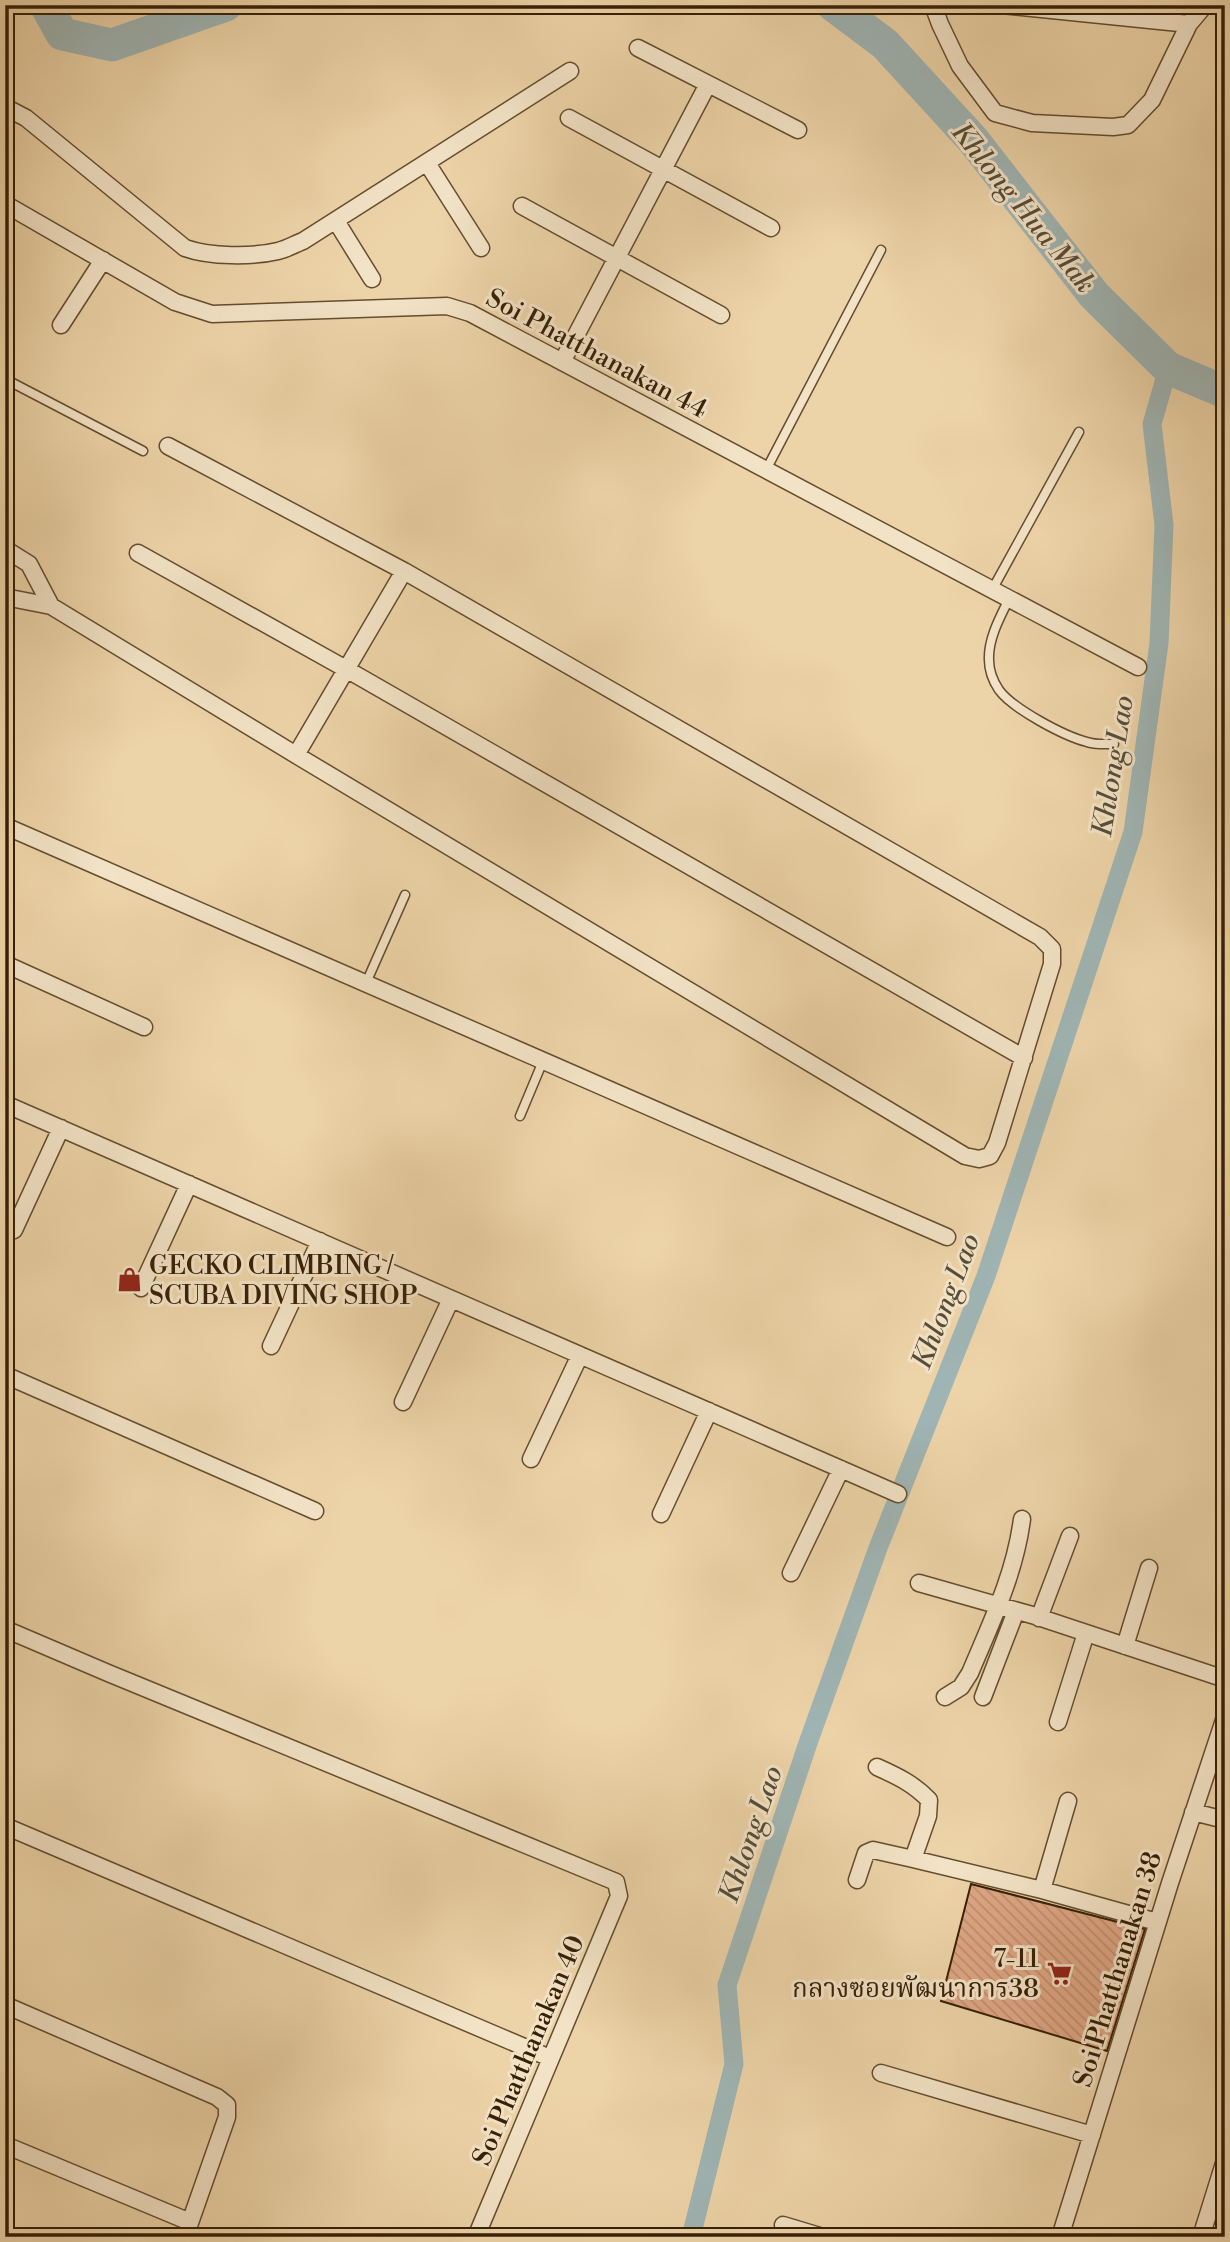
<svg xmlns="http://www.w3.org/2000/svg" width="1230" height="2242" viewBox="0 0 1230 2242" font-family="'Libre Bodoni','Noto Serif Thai',serif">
<defs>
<pattern id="building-back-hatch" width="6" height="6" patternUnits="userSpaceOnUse" patternTransform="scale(1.75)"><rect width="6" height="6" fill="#dfa785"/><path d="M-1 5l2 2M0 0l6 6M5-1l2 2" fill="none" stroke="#c08f71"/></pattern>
</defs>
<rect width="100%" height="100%" fill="#edd4a8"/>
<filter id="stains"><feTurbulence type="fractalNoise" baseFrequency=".00286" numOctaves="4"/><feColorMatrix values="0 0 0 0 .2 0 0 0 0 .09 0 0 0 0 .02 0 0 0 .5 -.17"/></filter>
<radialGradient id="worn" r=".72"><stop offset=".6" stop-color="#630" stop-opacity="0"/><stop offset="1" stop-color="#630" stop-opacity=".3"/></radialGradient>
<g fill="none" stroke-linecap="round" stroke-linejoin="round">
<!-- canal -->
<path stroke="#9fb5b4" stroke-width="19" d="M691,2237l43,-173 -7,-79 81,-242 70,-195 108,-272 147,-444 26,-189 5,-118 -12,-101 16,-56"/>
<!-- river -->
<path stroke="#9fb5b4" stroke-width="33" d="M46,5l16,29 50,11 114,-40
M833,5l52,39 88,96 121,155 74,73 57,24"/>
</g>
<!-- building -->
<path fill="url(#building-back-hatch)" stroke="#372006" stroke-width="2" d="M971,1884l174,45 -38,122 -166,-50z"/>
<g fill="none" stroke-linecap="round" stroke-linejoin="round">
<defs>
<path id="service" d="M5,379l138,72
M766,470l115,-220
M992,590l87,-158
M1009,599c-9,18 -21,40 -20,61 0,11 4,21 10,30 14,19 65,46 88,52 8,3 18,2 27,2
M366,983l39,-88
M520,1116l23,-55"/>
<path id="minor" d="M933,5l7,19 20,42 35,47 37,10 81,4 15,-2 24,-25 37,-76 16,-19
M1002,5l187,19
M638,48l160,82
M5,107l21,11 159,130c25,9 68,9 93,3 9,-2 17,-7 25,-10l267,-170
M569,118l202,110
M427,163l54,85
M5,204l170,98 37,12 235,-8 23,7 668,354
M522,206l199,109
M336,221l36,58
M61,325l42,-65
M562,362l146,-278
M5,549l24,15 22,42
M138,553l208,116 678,389
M5,597l46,9 245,149 669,401 14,3 11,-3 7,-13 55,-179v-15l-12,-12 -636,-366 -236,-125
M296,755l108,-184
M5,826l942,411
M5,964l139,63
M5,1104l893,390
M14,1230l47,-102
M141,1288l48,-104
M271,1346l49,-105
M5,1375l310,136
M403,1402l48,-103
M531,1459l49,-104
M661,1514l48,-103
M791,1573l50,-104
M919,1583l113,32 193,64
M1039,1618l31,-82
M5,1629l103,44 508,209 3,14 -143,341
M1125,1646l24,-78
M945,1697l16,-10 9,-14c21,-50 45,-99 52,-154
M983,1697l33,-86
M1058,1722l28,-89
M877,1767c20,9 37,17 52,33l-1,16 -15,43 129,31 115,32
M1193,1812l32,8
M5,1826l545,232
M857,1880l9,-27 7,-3 40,9
M1042,1890l26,-89
M5,2005l212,92 10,8v12l-42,120
M881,2073l211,62
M5,2145l185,77
M783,2225l40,12
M1060,2237l110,-354 55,-166
M1201,2237l24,-77"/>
</defs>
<!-- service casing -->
<use href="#service" stroke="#644d2e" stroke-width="11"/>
<!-- minor casing -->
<use href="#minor" stroke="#644d2e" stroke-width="19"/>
<!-- service -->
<use href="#service" stroke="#f3e3c6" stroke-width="8"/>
<!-- minor -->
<use href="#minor" stroke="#f3e3c6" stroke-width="16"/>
</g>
<!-- icons -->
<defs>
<symbol id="shop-bare" viewBox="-9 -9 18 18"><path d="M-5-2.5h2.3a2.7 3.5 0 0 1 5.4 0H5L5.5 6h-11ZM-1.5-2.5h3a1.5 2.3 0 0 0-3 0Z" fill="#8f2418" stroke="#f3e3c6" stroke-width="2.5" paint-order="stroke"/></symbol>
<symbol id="supermarket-bare" viewBox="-9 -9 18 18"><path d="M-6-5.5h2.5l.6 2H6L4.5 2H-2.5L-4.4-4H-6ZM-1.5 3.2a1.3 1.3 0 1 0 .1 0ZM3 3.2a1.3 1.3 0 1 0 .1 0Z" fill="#8f2418" stroke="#f3e3c6" stroke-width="2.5" paint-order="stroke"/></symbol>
</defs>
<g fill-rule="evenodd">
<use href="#shop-bare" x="112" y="1262" width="35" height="35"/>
<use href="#supermarket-bare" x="1042" y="1956" width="35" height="35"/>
</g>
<g text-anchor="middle" stroke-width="6" stroke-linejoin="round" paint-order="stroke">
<!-- street labels -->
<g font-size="26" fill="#372006" stroke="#f3e3c6">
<text transform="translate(597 353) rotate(28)" y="9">Soi Phatthanakan 44</text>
<text transform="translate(1117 1969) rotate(-73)" y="9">Soi Phatthanakan 38</text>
<text transform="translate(528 2050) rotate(-67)" y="9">Soi Phatthanakan 40</text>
</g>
<!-- poi labels -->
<g font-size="26" fill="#372006" stroke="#f3e3c6" text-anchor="start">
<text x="149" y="1274">GECKO CLIMBING /<tspan x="149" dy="30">SCUBA DIVING SHOP</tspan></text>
<text x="1039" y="1967" text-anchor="end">7-11<tspan x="1039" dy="30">กลางซอยพัฒนาการ38</tspan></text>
</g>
<!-- water labels -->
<g font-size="28" font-style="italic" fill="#564d3a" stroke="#f3e3c6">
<text transform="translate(1024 207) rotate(51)" y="10">Khlong Hua Mak</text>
<text transform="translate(1112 766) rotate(-81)" y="10">Khlong Lao</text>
<text transform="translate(945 1301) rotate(-69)" y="10">Khlong Lao</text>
<text transform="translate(750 1834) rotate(-71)" y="10">Khlong Lao</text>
</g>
</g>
<!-- margin -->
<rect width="1230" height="2242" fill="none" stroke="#edd4a8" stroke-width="28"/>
<rect x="7" y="7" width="1216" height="2228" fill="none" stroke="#372006" stroke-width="3.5"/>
<rect x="14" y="14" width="1202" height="2214" fill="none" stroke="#372006" stroke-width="2"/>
<rect width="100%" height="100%" filter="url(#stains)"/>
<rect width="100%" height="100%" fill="url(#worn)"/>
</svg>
